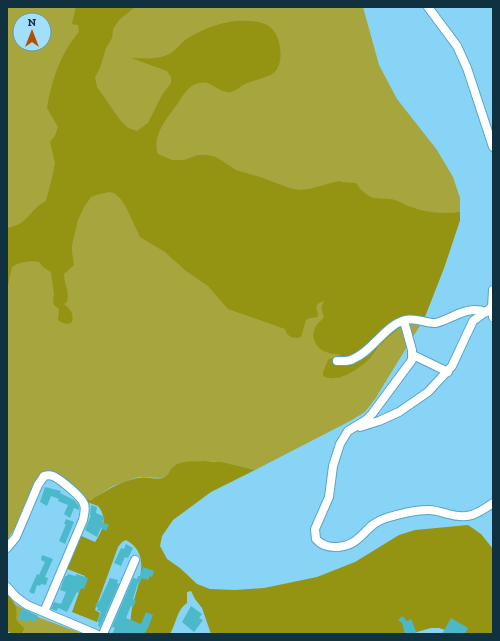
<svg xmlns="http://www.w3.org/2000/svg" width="500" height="641" viewBox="0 0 500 641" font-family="'Zilla Slab',serif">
<rect width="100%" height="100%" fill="#87d4f7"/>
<!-- green -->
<path fill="#a6a53e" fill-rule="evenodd" d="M7,7h356l16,58 18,34 40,51 16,27 7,21v22l-16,48 -20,51 -49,80 -10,13 -15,9 -95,49 -42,-9 -18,1 -22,5 -7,10 -4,1 -23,-1 -7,2 -19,7 -20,13 -5,1 -44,-28 -4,3 -3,4 -22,49 -8,12zM20,20h24v24h-24z
M15,604l20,12 48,18h-60l1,-2 -9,-14z"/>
<!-- forest -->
<path fill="#949312" d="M76,7h59l-16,13 -6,9 -1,9 -6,10 -6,20 -5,9 2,10 23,33 8,8 9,3 11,-8 14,-28 9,-12v-6l-4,-6 -36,-13c11,0 25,2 36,-3 9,-3 13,-12 21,-17 17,-10 40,-19 60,-17 8,0 18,2 23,7 11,9 14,39 1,46 -9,5 -20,6 -29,11 -5,3 -9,8 -16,7 -10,-1 -16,-12 -28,-9 -10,2 -16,12 -21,20 -10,14 -27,33 -20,51l14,6h12l14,-5h9l9,2 20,13 27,8 26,10 10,2 10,-1 30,-8 3,1 14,1c3,5 8,10 13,13 6,4 14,2 21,3 8,1 16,7 24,9 14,5 31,6 46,4v8l-16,48 -20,51c-8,2 -20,4 -26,10 -5,4 -10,8 -14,12 -6,5 -10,12 -14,17 -11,11 -32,26 -47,18v-4l5,-12 14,-6c-5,0 -11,0 -16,-2 -11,-4 -16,-16 -10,-26 2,-4 6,-5 8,-9l-3,-9 3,-7c-8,2 -9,6 -6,13l-1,3 -7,1 -4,2 -5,17 -4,1 -6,-1 -4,-3 -2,-5 -57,-20 -20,-23 -22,-15 -21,-19 -25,-15 -14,-30 -6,-9 -6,-5 -5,-1 -13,3 -5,2 -7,10 -6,13 -6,25v7l2,13 -10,9c0,10 6,18 3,28l-3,2c6,5 10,9 8,18 -5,3 -9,2 -14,-2l1,-11 -5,-4 -1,-3 1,-8 -3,-22 -8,-5 -4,-5c-9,-2 -20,0 -27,5l-5,23v-62c23,-4 20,-17 39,-27l6,-23 3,-15 -5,-21 5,-6 3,-9 -11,-19c5,-28 13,-54 32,-76l-1,-7 -6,-1z
M203,461l18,1 34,8 -44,22 -38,28 -11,16 -2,10 7,13 13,9 17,16 13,5 25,1 29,-2 53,-11 38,-15 44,-27 16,-5 53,-5 13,9 12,15v85h-35l-19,-6h-8l-21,6h-199l-9,-26 -7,-9 -4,-8 -4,1v11c-10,6 -11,21 -17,31h-36c-2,-6 -4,-12 -3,-19 2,-23 25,-59 -5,-75l-4,2 -4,5 -23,63 5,3 -3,9 -25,-10 13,-36 -20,-8 14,-33 16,7c8,-12 13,-24 3,-36l-11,-4 -3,-3 7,1c15,-9 29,-19 47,-22 8,-2 17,2 25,0 6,-2 6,-8 10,-11 7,-7 21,-5 30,-6z
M7,594c3,4 8,8 9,14 2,12 -4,9 8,20l-1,6h-10l-6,-3z"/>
<!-- building -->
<path fill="#4cb9ca" d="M45,487l16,4 -1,2 14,7 5,6v4l-5,-2 -4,10 -6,-4 4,-9 -10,-4 1,-2 -8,-3 -4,10 -7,-4z
M91,505l6,2 -1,6 9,4 -3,5 7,3 -3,6 -5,-3 -4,9 -12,-7 6,-15h-1z
M66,519l8,3 -9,22 -6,-3 7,-17h-2z
M126,544l7,4 -5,10 -3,-1 -4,9 -7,-3 7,-15 3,1z
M42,555l11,4 -8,18 3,1 -2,7 -5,-1 -1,2 -3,-1 -3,9 -5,-2 8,-18 2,1 6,-13 -4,-2z
M143,567l11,4 -2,6 -2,-1 -2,4 -6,-2 -2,5h-2l-5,16 3,2 -3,6 -2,-1 -5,12 15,6 5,-12 7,3 -5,13 -4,6h-32l3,-6 -3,-1 21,-49 4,1 1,-3h2z
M68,574l8,2v-2l12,4 -4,11 -3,-1 -2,5 -2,-1 -10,20 -9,-4 -1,3 -6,-2 3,-7 7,2 5,-12 -6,-2 5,-14h2z
M110,578l8,2 -1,3 2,1 -19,43 -2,-1 1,-4h-2l4,-10 -4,-2 1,-2 -3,-2 2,-4h2z
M191,606l11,8 -3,4 4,2 -9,12 -12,-10z
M22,608l16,8 -3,6 -7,-3 -2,3 -8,-4z
M402,616l5,5 4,-2 6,15h-12l-3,-11 -4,-3z
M451,618l17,10 -3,6h-23z"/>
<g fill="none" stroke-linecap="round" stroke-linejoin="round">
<defs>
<path id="minor" d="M428,7l29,39 10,22 26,79
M493,290l-1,17 1,10
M404,321l8,29v10l-40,54 -6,6 -18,11 -8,13 -7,22 -4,31 -14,32 1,10c5,6 11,8 19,8 27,0 28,-22 51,-29 13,-4 27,-8 42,-8 7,0 13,2 20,4 20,6 29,0 45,-11
M413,355l35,17
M337,361c5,0 11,1 16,-2 20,-8 31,-33 52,-39 11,-3 21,4 31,3 18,-5 31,-18 50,-11
M360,427l19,-6 20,-9 29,-20 24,-26 21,-45 19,-14
M7,548l9,-11 22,-52 6,-9c3,-1 6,-1 9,0 8,4 28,20 31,28 2,5 0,11 -1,16l-39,92
M7,587l9,10 11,8 69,29
M103,634l32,-74"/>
</defs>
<!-- minor casing -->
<use href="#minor" stroke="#58a4c6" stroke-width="10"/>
<!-- minor -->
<use href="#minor" stroke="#fff" stroke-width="8"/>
</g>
<!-- border -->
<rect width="500" height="641" fill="none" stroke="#10313f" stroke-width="16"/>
<!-- north arrow -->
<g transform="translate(32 32)"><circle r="19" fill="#a3dffb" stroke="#6899b0"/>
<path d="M0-3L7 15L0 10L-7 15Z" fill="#b05005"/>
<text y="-6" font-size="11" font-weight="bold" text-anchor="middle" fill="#10313f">N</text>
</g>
</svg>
